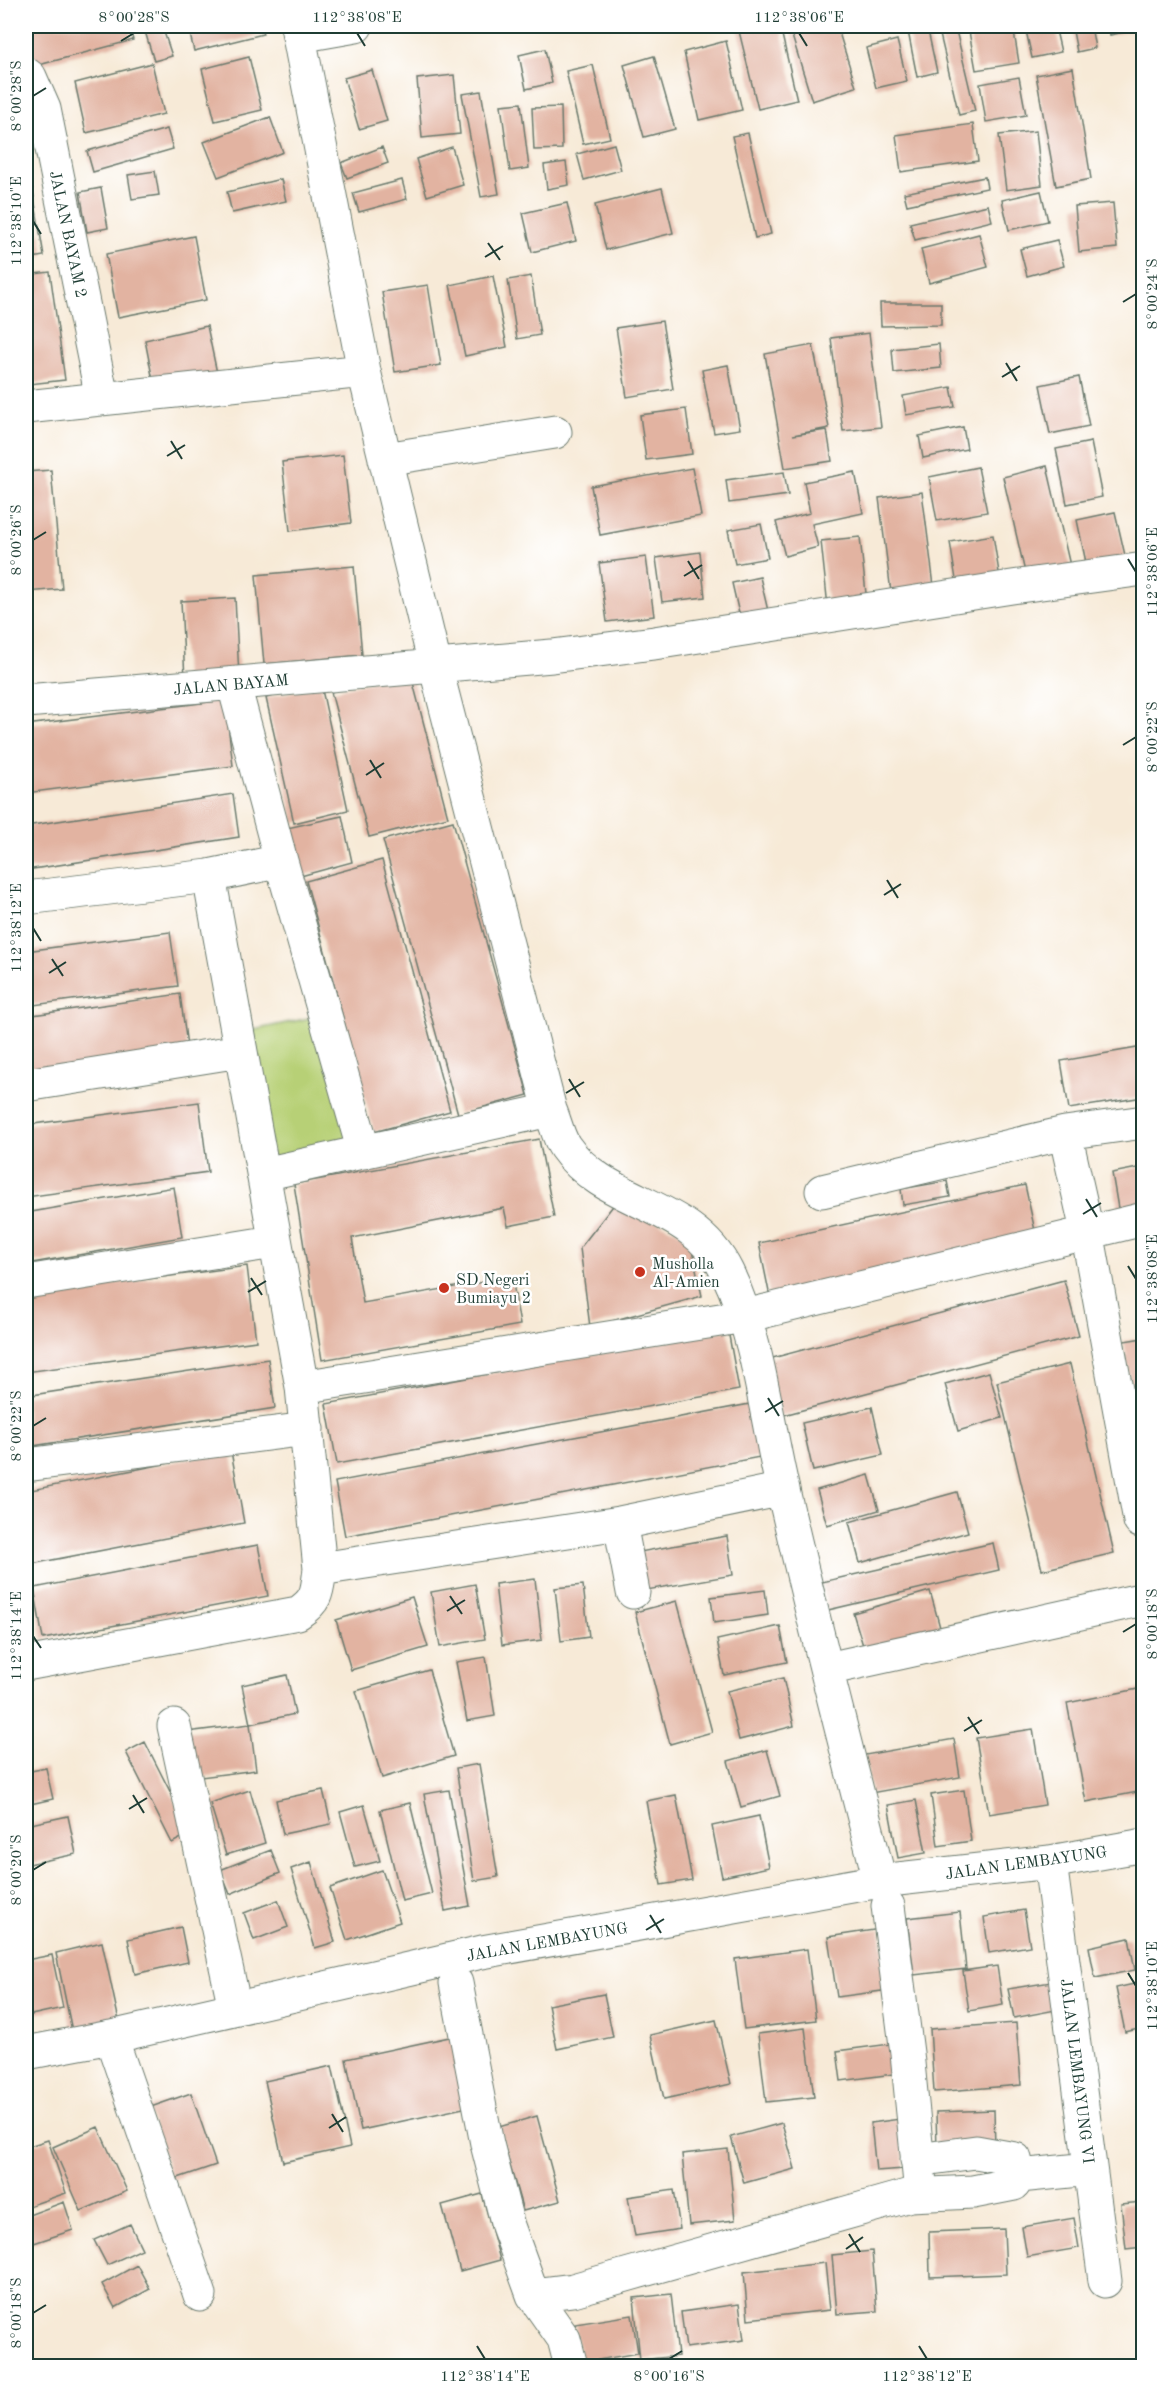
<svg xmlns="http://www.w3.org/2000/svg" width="1169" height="2392" viewBox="0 0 1169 2392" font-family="'Old Standard TT',serif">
<rect width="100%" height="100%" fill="#fff"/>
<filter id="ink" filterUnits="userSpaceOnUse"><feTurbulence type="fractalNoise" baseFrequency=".0167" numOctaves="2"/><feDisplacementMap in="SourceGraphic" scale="12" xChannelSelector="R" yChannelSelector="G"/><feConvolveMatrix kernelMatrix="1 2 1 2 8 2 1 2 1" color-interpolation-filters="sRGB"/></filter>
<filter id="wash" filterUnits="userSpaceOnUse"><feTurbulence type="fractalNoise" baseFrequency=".008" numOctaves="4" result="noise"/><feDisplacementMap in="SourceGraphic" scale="24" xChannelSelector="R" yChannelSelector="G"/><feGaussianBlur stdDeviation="1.35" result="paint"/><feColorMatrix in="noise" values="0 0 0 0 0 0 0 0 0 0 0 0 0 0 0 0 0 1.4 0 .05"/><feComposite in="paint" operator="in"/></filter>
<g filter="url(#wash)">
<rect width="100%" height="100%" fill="#f7ead7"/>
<!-- green -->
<path fill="#b7d076" stroke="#6b8655" stroke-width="1.5" d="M314,1017l37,126 -78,18 -24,-130z"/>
<g id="blocks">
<!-- building -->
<path fill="#e2b3a1" d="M26,26h103l4,14 -102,27 -5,-20z
M153,26h9l10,30 -18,5 -10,-33z
M188,26h73l2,8 -69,17z
M745,26h35l17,74 -39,9 -20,-82z
M789,26h48l19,61 -44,14z
M907,26h20l10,46 -20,5z
M938,26h17l20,85 -16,4z
M968,26h45l6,37 -43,7z
M1025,26h30l6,26 -29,6z
M1072,26h19l4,22 -18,4z
M1108,26h35v2l-33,7z
M897,40l10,41 -31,7 -10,-40z
M726,41l16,69 -43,10 -15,-68z
M545,49l7,34 -26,6 -7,-34z
M654,56l21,73 -31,8 -20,-72z
M249,57l13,53 -47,11 -13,-52z
M152,63l12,51 -78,19 -11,-50z
M593,65l17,73 -27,6 -17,-73z
M1073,68l18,111 -35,7 -20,-111z
M372,70l15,51 -28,8 -15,-51z
M454,75l6,59 -38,4 -5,-59z
M1019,77l7,38 -40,7 -6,-38z
M481,91l18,103 -18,3 -19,-103z
M521,103l8,65 -19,3 -9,-66z
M561,107l1,42 -28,1 -2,-42z
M270,117l13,35 -65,25 -14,-35z
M973,124l5,37 -77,11 -5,-37z
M167,129l6,20 -80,23 -6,-21z
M1036,131l6,54 -36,5 -7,-55z
M748,133l23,101 -16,4 -23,-102z
M614,144l7,26 -37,10 -7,-26z
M382,147l6,16 -41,15 -6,-15z
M452,147l11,38 -36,11 -11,-37z
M26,151l18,105 -18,3z
M566,162l3,23 -22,4 -3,-24z
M155,171l4,24 -27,4 -4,-24z
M985,177l2,11 -80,17 -3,-12z
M281,179l5,22 -54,12 -5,-21z
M402,180l5,19 -48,13 -6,-19z
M101,188l7,40 -21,4 -7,-40z
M662,188l11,45 -67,17 -11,-45z
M1041,191l7,30 -39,9 -7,-30z
M567,203l9,38 -44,11 -9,-39z
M1113,203l4,45 -38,4 -4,-46z
M988,205l4,16 -77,19 -5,-17z
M979,234l9,33 -59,16 -8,-34z
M194,236l12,64 -88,17 -12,-63z
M1057,240l7,26 -37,10 -7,-27z
M50,272l15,108 -36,4 -3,-28v-81z
M493,276l14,71 -42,9 -15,-71z
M531,276l9,59 -23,4 -9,-59z
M428,285l13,80 -46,7 -13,-80z
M880,303h61v22l-60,1z
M662,321l11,68 -46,8 -11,-69z
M207,326l11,52 -63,13 -10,-51z
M869,333l12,94 -38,4 -12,-93z
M939,344l2,24 -47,5 -2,-24z
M813,345l16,83 -36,7 34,-5 5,31 -47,7 -20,-114z
M728,365l12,64 -26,4 -12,-63z
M1079,377l10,49 -39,8 -10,-49z
M951,387l4,20 -49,8 -3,-19z
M686,409l6,45 -46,6 -6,-45z
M963,427l4,22 -44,9 -4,-22z
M1091,442l11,55 -35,7 -11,-55z
M343,455l8,68 -61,8 -8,-69z
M1047,466l24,104 -44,11 -24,-104z
M978,467l9,45 -50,9 -8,-44z
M692,468l9,48 -101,19 -9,-49z
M51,470l11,119 -36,3v-120z
M784,472l4,23 -59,8 -3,-23z
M855,472l8,41 -51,11 6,23 -33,9 -9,-34 34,-9 -6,-31z
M922,492l12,94 -43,6 -12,-94z
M1115,512l12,52 -39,8 -11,-52z
M761,524l7,34 -33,6 -7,-34z
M993,535l7,44 -43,7 -7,-44z
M860,537l7,66 -39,4 -7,-66z
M700,552l5,45 -43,5 -6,-44z
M646,557l8,59 -47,6 -8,-59z
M354,566l8,89 -98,9 -8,-89z
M760,577l8,34 -28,7 -8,-35z
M235,598l4,78 -54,3 -4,-78z
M410,671l38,146 -79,20 -38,-145z
M321,685l27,125 -54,13 -28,-125z
M225,700l8,66 -207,27v-68z
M233,794l6,43 -213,33v-44z
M342,816l10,46 -55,15 -10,-49z
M453,821l75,274 -70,19 -75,-274z
M382,860l68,251 -76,21 -68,-251z
M170,932l8,54 -152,20v-55z
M180,994l8,59 -162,24v-61z
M1143,1047v50l-74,12 -8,-48z
M199,1102l9,70 -182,25v-72z
M539,1139l15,78 -46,9 -4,-18 -152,30 11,65 149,-26 8,48 -198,35 -28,-176z
M1143,1167v48l-23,5 -8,-47z
M947,1181l3,16 -47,8 -2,-16z
M1025,1185l12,55 -267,57 -11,-54z
M174,1187l8,50 -156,27v-51z
M616,1202l73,35 13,59 -112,31 -10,-79z
M247,1266l9,75 -230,31v-77z
M1064,1280l15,56 -299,80 -15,-56z
M728,1330l11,60 -402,74 -11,-60z
M1143,1338v125h-1l-18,-122z
M268,1359l7,49 -249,39v-51z
M1070,1364l44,189 -72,17 -45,-188z
M989,1372l13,46 -44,13 -13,-47z
M750,1404l10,53 -415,79 -10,-54z
M872,1407l11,48 -70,16 -11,-48z
M231,1451l13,72 -218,42v-74z
M869,1475l10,35 -52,15 -10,-35z
M957,1492l11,40 -108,31 -11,-41z
M727,1536l6,39 -92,16 -7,-38z
M993,1543l6,27 -171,40 -6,-28z
M258,1545l10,51 -225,43 -9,-51z
M535,1579l7,61 -40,5 -7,-61z
M475,1584l10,55 -45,8 -9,-55z
M583,1585l6,52 -28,4 -6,-53z
M765,1590l3,25 -54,8 -3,-26z
M930,1591l11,40 -76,21 -12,-39z
M412,1597l16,50 -77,23 -15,-50z
M677,1601l35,131 -42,12 -35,-132z
M780,1626l7,36 -63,13 -7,-35z
M486,1657l9,59 -28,5 -11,-59z
M429,1670l25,86 -72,22 -26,-87z
M287,1675l8,39 -45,10 -8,-39z
M783,1678l11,48 -55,14 -12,-49z
M1143,1688v103l-57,11 -19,-99z
M250,1724l6,46 -63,8 -6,-46z
M1033,1729l12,76 -56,9 -13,-76z
M954,1739l6,38 -89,16 -6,-38z
M145,1742l46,91 -19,10 -46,-91z
M767,1750l13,46 -39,11 -13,-46z
M479,1764l19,113 -24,4 -18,-113z
M46,1768l7,31 -27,6v-33z
M250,1790l15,53 -39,12 -16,-52z
M323,1790l8,34 -48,10 -7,-34z
M449,1790l21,116 -25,5 -21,-117z
M964,1790l7,51 -33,5 -7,-51z
M676,1795l16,85 -31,5 -15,-84z
M916,1800l10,53 -28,5 -10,-53z
M410,1803l22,91 -30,7 -22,-91z
M364,1805l16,56 -25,6 -15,-55z
M68,1816l8,38 -47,10 -3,-17v-22z
M759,1816l10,51 -47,10 -10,-51z
M271,1850l9,23 -50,21 -10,-24z
M311,1862l24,80 -20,6 -24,-79z
M382,1870l18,52 -53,18 -17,-52z
M278,1900l10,27 -34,13 -10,-27z
M1024,1910l6,36 -41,7 -5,-36z
M960,1912l6,57 -52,6 -7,-57z
M181,1927l7,35 -53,12 -7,-35z
M880,1929l9,61 -52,7 -9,-60z
M1129,1938l6,32 -40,8 -6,-31z
M102,1942l17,79 -47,10 -16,-78z
M807,1949l9,71 -72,9 -9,-70z
M52,1955l11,53 -32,7 -5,-26v-29z
M997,1966l6,39 -34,6 -6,-40z
M1051,1982l5,28 -42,8 -6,-29z
M1143,1982v46l-18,4 -9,-44z
M604,1994l9,43 -56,12 -9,-44z
M716,2020l15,64 -67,15 -14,-64z
M1016,2023l5,62 -87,7 -4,-63z
M805,2028l9,69 -48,5 -8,-68z
M459,2035l14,71 -112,24 -15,-71z
M890,2044l3,30 -52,7 -4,-30z
M332,2066l18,81 -67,15 -18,-81z
M191,2093l25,72 -44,15 -24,-72z
M994,2110l1,38 -58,2 -1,-38z
M537,2116l23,85 -37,10 -24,-84z
M900,2119l4,50 -28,2 -5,-48z
M782,2123l13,46 -51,14 -13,-46z
M98,2127l29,64 -46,20 -28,-64z
M48,2140l18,53 -40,14v-60z
M728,2149l7,71 -46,5 -7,-71z
M674,2190l6,39 -45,7 -7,-39z
M482,2194l18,66 -40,11 -18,-66z
M64,2202l9,28 -45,15 -2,-29z
M1143,2202v45l-17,2 -5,-45z
M1074,2218l5,30 -52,9 -5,-30z
M130,2224l12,25 -35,16 -13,-25z
M1004,2229l2,45 -76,3 -1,-45z
M872,2251l5,60 -40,3 -5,-59z
M825,2263l5,47 -82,9 -4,-47z
M137,2265l13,24 -35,19 -13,-24z
M671,2294l7,62 -38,4 -6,-62z
M739,2304l5,36 -58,8 -5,-36z
M632,2315l6,38 -57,10 -6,-39z"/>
</g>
</g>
<g filter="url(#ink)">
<use href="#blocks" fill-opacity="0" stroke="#6b7a6d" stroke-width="1.5"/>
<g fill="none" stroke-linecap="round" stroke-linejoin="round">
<defs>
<path id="minor" d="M297,26l67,345 71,294 115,445c5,11 8,27 15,37 41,59 127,54 162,125 32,66 39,147 56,218 30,131 64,261 97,391
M299,36l57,-10
M26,74l4,3 14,32 58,289
M26,407l338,-36
M385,459l170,-27
M234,685l47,176 83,291
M26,701l526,-45 102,-13 358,-56 132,-18
M209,876l93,511 18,182 300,-46 163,-34
M26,898l183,-22 72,-15
M26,1085l214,-34
M1065,1133l22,98 53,290
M264,1174l286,-64
M822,1191l243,-58 79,-11
M26,1282l248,-40
M302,1387l443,-71 399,-97
M26,1465l281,-36
M620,1523l13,69
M26,1664l272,-51c20,-13 19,-22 22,-44
M827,1669l317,-70
M174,1726l61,282
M1050,1862l55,419
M888,1906l19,147 14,141
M456,1983l31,161 21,82 25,69
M111,2037l89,258
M26,2053l85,-16 371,-85 398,-71 170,-19 94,-17
M917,2160l59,-8 39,7 4,17
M571,2366l-7,-27 -31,-44 40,-5 337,-95 63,-3 41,-8 5,-8 71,-7"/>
</defs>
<!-- minor casing -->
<use href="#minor" stroke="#6b7a6d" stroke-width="35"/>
<!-- minor -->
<use href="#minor" stroke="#fff" stroke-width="33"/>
</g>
</g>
<!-- ticks -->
<path fill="none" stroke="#1f3d34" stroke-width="2" d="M357,33l8,13M799,33l8,13M121,41l13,-8M33,96l13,-8M33,221l8,13M488,243l12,17M485,257l18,-11M1123,302l13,-8M1006,363l11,18M1002,377l18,-11M171,441l11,18M167,456l18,-11M33,540l13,-8M1128,559l8,13M688,561l11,18M684,576l18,-11M1123,745l13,-8M370,760l11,18M366,775l18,-12M887,880l11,18M884,895l17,-11M33,928l8,13M52,959l11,17M49,973l17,-11M569,1079l11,18M566,1093l18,-11M1086,1199l11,18M1083,1214l18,-11M1128,1266l8,13M251,1278l11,17M248,1292l18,-11M768,1398l11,18M765,1412l18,-11M33,1426l13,-8M450,1596l12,18M447,1611l18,-11M1123,1632l13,-8M33,1636l8,12M968,1717l11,17M964,1731l18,-11M133,1795l11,18M129,1809l18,-11M33,1870l13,-8M650,1915l11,18M646,1930l18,-11M1128,1973l8,13M332,2114l11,18M329,2128l17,-11M849,2234l11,18M846,2249l17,-12M33,2313l13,-8M477,2346l8,13M919,2346l8,13M669,2359l13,-8"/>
<!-- markers -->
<g fill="#c8321e" stroke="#fff" stroke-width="2">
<circle cx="640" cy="1272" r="6"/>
<circle cx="444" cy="1288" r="6"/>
</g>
<g text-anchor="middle" stroke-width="5" stroke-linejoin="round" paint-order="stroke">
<!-- street labels -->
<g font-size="16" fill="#1f3d34" stroke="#fff">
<text transform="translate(69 234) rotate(78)" y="6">JALAN BAYAM 2</text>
<text transform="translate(231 684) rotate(-5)" y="6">JALAN BAYAM</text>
<text transform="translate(1026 1862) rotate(-8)" y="6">JALAN LEMBAYUNG</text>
<text transform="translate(547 1941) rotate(-10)" y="6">JALAN LEMBAYUNG</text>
<text transform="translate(1078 2071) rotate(83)" y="6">JALAN LEMBAYUNG VI</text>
</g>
<!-- poi labels -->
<g font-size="16" fill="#1f3d34" stroke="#fff" text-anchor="start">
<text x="652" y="1269">Musholla<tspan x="652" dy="18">Al-Amien</tspan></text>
<text x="456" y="1285">SD Negeri<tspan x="456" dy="18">Bumiayu 2</tspan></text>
</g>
</g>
<!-- margin -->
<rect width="1169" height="2392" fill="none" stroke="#fff" stroke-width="66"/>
<rect x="33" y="33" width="1103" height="2326" fill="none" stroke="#1f3d34" stroke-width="2"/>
<g font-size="15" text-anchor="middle" fill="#1f3d34">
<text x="134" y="22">8°00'28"S</text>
<text x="357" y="22">112°38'08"E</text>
<text x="799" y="22">112°38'06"E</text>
<text transform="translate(16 96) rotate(-90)" y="5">8°00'28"S</text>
<text transform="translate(16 221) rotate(-90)" y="5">112°38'10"E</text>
<text transform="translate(1152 294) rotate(-90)" y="5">8°00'24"S</text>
<text transform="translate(16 540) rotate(-90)" y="5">8°00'26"S</text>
<text transform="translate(1152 572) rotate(-90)" y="5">112°38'06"E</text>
<text transform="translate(1152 737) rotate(-90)" y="5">8°00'22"S</text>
<text transform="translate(16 928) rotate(-90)" y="5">112°38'12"E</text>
<text transform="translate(1152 1279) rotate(-90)" y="5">112°38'08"E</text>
<text transform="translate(16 1426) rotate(-90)" y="5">8°00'22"S</text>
<text transform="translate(1152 1624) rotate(-90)" y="5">8°00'18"S</text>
<text transform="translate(16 1636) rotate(-90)" y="5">112°38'14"E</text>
<text transform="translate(16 1870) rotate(-90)" y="5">8°00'20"S</text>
<text transform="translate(1152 1986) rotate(-90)" y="5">112°38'10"E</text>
<text transform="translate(16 2313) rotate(-90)" y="5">8°00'18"S</text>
<text x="485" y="2381">112°38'14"E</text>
<text x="669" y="2381">8°00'16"S</text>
<text x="927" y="2381">112°38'12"E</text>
</g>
</svg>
